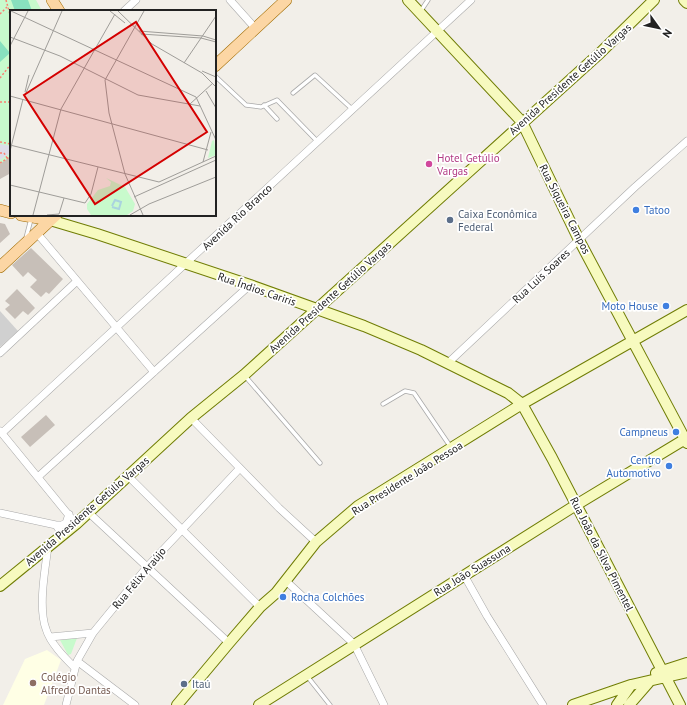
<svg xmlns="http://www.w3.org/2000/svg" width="687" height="705" viewBox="0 0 687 705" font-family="'PT Sans',sans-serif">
<rect width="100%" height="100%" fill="#f2efe9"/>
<!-- education -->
<path fill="#ffffe5" d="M47,650l14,10 -17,45h-41l22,-46z"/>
<!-- religious -->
<path fill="#d0d0d0" d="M0,311l18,20 -18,16z"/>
<!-- park -->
<path fill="#c8facc" d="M0,0h36l6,11h-31v153l-11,15z
M77,638l-6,16 -3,1 -8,-15z"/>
<!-- pitch -->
<path fill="#88e0be" d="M11,0h17l4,11h-17z
M0,41l10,12 -10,9z"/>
<!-- plaza -->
<path fill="#dddde8" d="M0,144l11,2v7l-11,7z"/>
<!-- building -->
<path fill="#c7bfb8" d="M11,156v17l-11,6v-15z
M0,223l5,1 5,10 -10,9z
M31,248l32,31 -14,15 -3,-2 -5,5 -11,-10 7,-7 -9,-8 -5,5 -11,-12z
M17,289l18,19 -7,7 -5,-4 -8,8 -10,-10 5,-4 -5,-4z
M46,415l9,10 -25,22 -9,-10z"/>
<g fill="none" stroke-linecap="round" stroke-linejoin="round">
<defs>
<path id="lane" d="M420,12l8,-12
M215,76l31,29 15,2 16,-7 40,41
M293,93l22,-18 37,34
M264,105l13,14
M26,238l5,-19
M245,376l75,87
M383,404l22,-13 9,2 36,53
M307,676l23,29"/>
<path id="street" d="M230,0l25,28
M124,11l12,-11
M36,232l118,140
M0,353l77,-72
M448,363l187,-176 52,-46
M191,418l88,90 37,34
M0,431l76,93
M2,433l469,-433
M39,476l211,-191
M128,476l132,131
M88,512l141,131
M0,513l56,12 6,9
M56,525h6l4,-2 3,-9
M48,547c-3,22 -10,61 -2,82 4,14 19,29 29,39
M464,575l23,41 56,89
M286,581l68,63 30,61
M50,637l43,-4
M77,661l58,44
M66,705l11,-44 16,-28 54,-66 93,-99"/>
<path id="secondary" d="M408,0l114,122 57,118 108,203
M684,0l3,3
M50,220l47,14 153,51 114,41 57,24 87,43 14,11 30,54 128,247
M0,586l76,-62 115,-106 53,-43 73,-66 283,-256 54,-53
M656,673l31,-10
M177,705l52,-62 31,-36 16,-14 40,-51 42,-36 164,-102 165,-94
M259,705l317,-200 111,-67
M573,705l58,-20 56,-13
M617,705l14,-20
M629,705l20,-23"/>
<path id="primary" d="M52,0l7,11
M215,66l71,-66
M0,210l11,3
M21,215l29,5
M0,267l56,-52"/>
</defs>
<!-- lane casing -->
<use href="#lane" stroke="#a9a9a9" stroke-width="5"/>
<!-- street casing -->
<use href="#street" stroke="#a9a9a9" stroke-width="8"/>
<!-- secondary casing -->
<use href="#secondary" stroke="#707d05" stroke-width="12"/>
<!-- primary casing -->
<use href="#primary" stroke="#a06b00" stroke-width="12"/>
<!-- path -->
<path stroke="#fa8072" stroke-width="1.5" stroke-dasharray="2 2" stroke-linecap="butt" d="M6,0l5,18
M0,14l8,-8
M0,78l11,-14
M0,102h11
M0,142l11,2
M0,153h4l3,5
M0,163l11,-7"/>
<!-- lane -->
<use href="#lane" stroke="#fff" stroke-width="3.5"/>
<!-- street -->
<use href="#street" stroke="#fff" stroke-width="7"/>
<!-- secondary -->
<use href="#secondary" stroke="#f7fabf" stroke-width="10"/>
<!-- primary -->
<use href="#primary" stroke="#fcd6a4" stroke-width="11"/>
</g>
<!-- markers -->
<circle fill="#d1479c" stroke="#fff" stroke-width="1.5" cx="429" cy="164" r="4"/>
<g fill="#3f7fe0" stroke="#fff" stroke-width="1.5">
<circle cx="636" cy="210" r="4"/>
<circle cx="666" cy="306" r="4"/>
<circle cx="676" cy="432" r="4"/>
<circle cx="669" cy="466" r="4"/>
<circle cx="283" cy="597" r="4"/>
</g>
<g fill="#5c6f8a" stroke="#fff" stroke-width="1.5">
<circle cx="450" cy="220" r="4"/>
<circle cx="184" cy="684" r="4"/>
</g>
<circle fill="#8d6e63" stroke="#fff" stroke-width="1.5" cx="33" cy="683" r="4"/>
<g text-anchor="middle" stroke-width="3.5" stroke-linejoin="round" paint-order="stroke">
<!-- street labels -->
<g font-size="11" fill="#222" stroke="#fff">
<text transform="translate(570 79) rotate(-42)" y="4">Avenida Presidente Getúlio Vargas</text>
<text transform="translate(565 209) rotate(63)" y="4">Rua Siqueira Campos</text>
<text transform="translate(237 217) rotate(-43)" y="4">Avenida Rio Branco</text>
<text transform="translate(541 276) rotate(-43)" y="4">Rua Luís Soares</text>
<text transform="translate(257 289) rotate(19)" y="4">Rua Índios Cariris</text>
<text transform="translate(330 297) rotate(-42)" y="4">Avenida Presidente Getúlio Vargas</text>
<text transform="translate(407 478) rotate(-32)" y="4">Rua Presidente João Pessoa</text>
<text transform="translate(87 511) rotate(-41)" y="4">Avenida Presidente Getúlio Vargas</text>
<text transform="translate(602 554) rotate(63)" y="4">Rua João da Silva Pimentel</text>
<text transform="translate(472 570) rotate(-32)" y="4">Rua João Suassuna</text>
<text transform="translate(139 578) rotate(-50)" y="4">Rua Félix Araújo</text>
</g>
<!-- hotel labels -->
<g font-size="11" fill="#b23c85" stroke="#fff" text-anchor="start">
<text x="437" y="162">Hotel Getúlio<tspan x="437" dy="13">Vargas</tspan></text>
</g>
<!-- shop labels -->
<g font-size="11" fill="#366cbe" stroke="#fff" text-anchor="end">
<text x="644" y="214" text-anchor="start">Tatoo</text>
<text x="658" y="310">Moto House</text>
<text x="668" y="436">Campneus</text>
<text x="661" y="464">Centro<tspan x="661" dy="13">Automotivo</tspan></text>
<text x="291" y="601" text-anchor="start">Rocha Colchões</text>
</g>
<!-- service labels -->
<g font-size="11" fill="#4e5e75" stroke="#fff" text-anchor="start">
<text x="458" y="218">Caixa Econômica<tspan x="458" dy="13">Federal</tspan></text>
<text x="192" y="688">Itaú</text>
</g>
<!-- education labels -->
<g font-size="11" fill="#785e54" stroke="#fff" text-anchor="start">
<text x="41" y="681">Colégio<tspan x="41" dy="13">Alfredo Dantas</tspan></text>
</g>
</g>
<!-- overview -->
<g transform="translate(10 10)">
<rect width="206" height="206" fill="#f2efe9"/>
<path d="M204,130l2,15 -8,3 4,-17zM96,168l19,9 10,17 -2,7 -6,4h-36l-4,-6v-5l11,-14 12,-4 1,-4z" fill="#c8facc"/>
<path fill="none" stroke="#aad3df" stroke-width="2" d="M102,196l3,-6 6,2 -2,7 -7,-2"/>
<path fill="none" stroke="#9f9d99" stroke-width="1" d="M1,1l185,86 20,43M100,1l15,12M108,1l34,33 50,29 14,14M129,21l64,5 13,4M131,24l60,4 15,4M0,27l50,19 78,39 62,11M0,36l18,-35M174,53l32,-47M192,61l14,6M196,81l10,17M15,82l4,-17M15,85l37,-84M0,86l198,54M180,94l23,-21M0,135l149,37 57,-26M0,141l13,-52M193,152l8,-30M115,164l-16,-61 -4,-33 39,-69M115,164l18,41M0,175l75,18 6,-9 7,-27M124,187l82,-37M23,205l28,-106 54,-95M37,205l12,-1 5,-16M120,205l19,-11 67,-27"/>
<path fill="#d40000" fill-opacity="0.15" stroke="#d40000" stroke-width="2" d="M126,12l71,110 -112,72 -71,-109z"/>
<rect width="206" height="206" fill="none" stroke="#222" stroke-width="2"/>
</g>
<!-- north arrow -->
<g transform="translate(659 28) rotate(123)" stroke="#ffffff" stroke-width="3" paint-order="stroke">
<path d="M0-3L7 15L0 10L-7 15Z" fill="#222222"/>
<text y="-6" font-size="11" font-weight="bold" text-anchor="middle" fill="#222222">N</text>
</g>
</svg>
